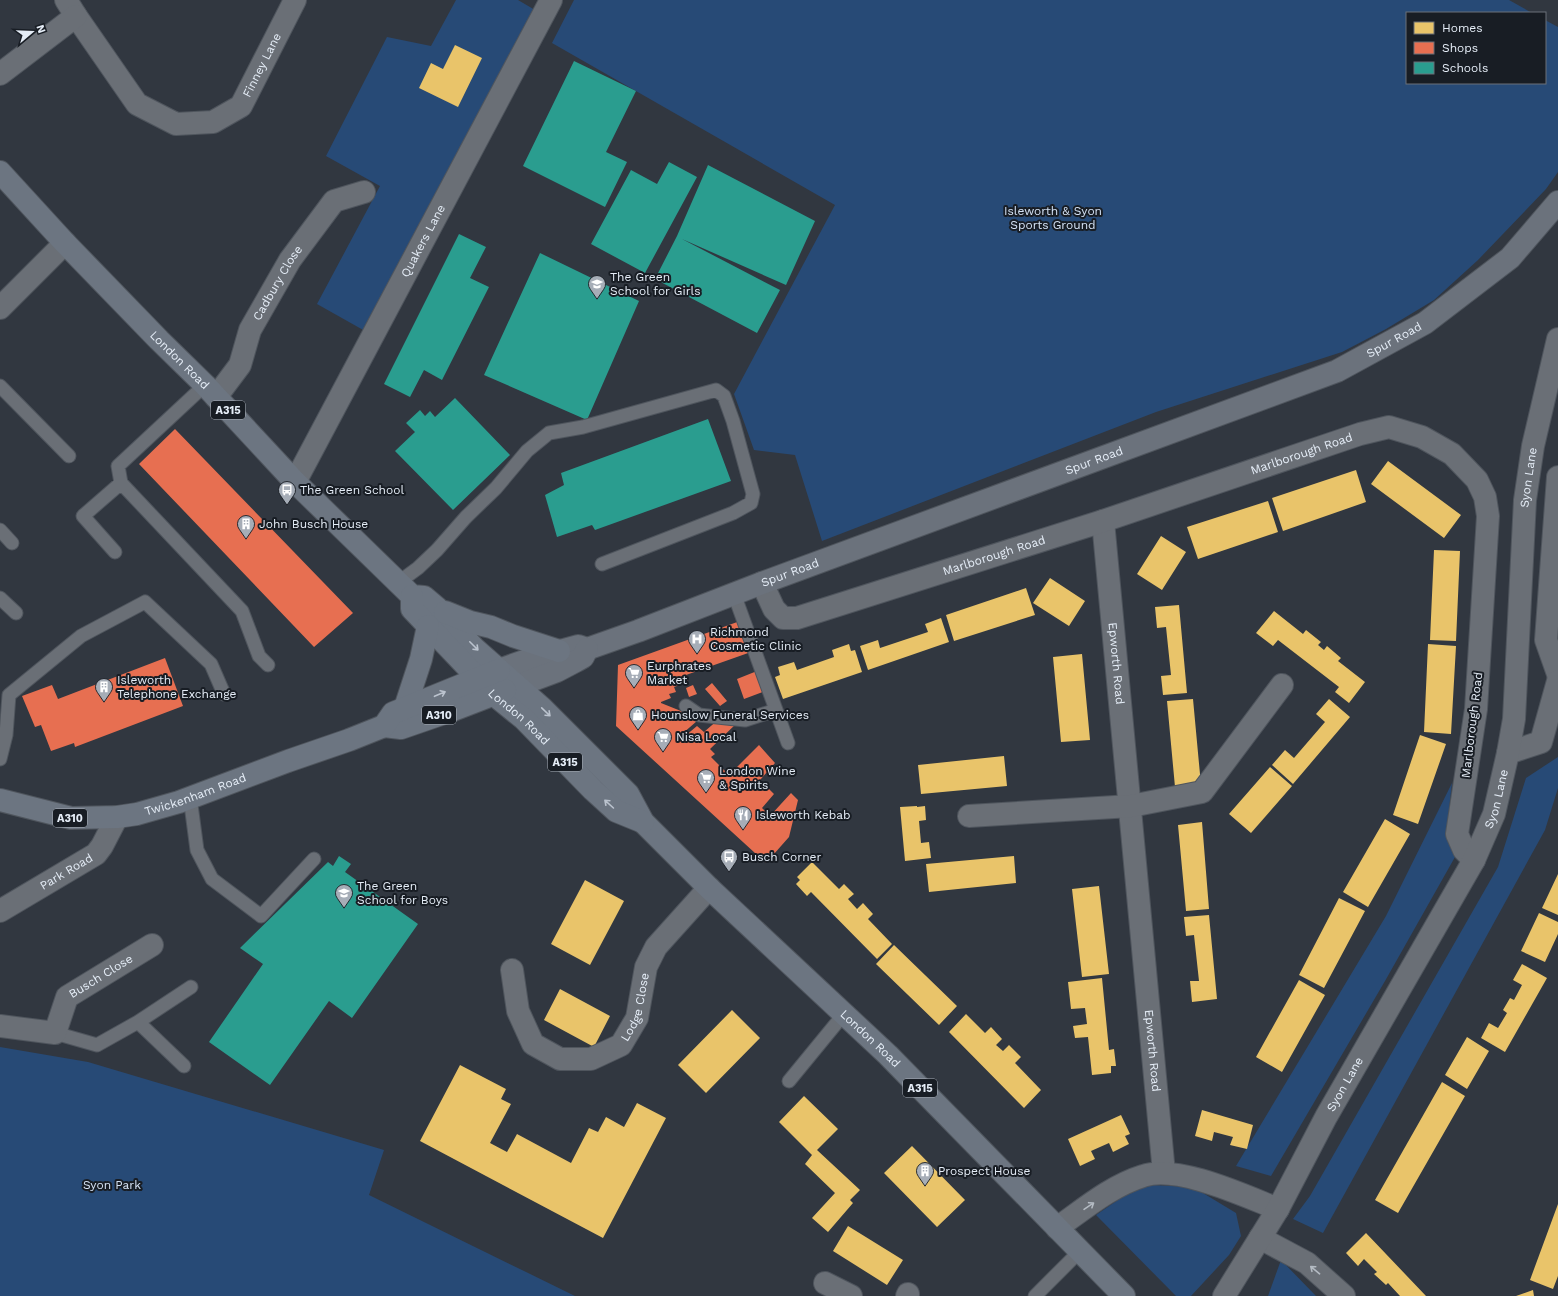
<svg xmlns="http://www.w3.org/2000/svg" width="1558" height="1296" viewBox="0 0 1558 1296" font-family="'Work Sans',sans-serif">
<rect width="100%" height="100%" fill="#313740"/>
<!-- green -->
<path fill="#274a76" d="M456,0h62l17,10 -170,321 -48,-27 63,-118 -54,-30 61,-119 44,9z
M574,0h935l23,13h-125v70h138v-63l13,7v145l-12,17 -68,71 -44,40 -48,29 -44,23 -186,60 -334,129 -27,-86 -41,-5 -20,-56 101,-189 -283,-162z
M1558,757v31l-13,42 -222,403 -30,-14 17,-23 188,-329 28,-89z
M1452,783l-6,52 9,22 -70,124 -114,195 -35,-10 150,-250z
M0,1047l88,15 296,88 -15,45 206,101h-575z
M1152,1185l41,2 43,26 5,23 -12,19 -38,41h-15l-80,-81 35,-24z
M1281,1260l35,36h-48z"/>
<!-- homes -->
<path fill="#e9c46a" d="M455,45l27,13 -24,49 -39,-19 12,-25 12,6z
M1388,461l73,54 -17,23 -73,-54z
M1356,470l10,32 -83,29 -11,-33z
M1268,501l10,31 -80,27 -11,-32z
M1161,536l25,16 -24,38 -25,-16z
M1434,550l26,1 -4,90 -26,-1z
M1050,578l35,23 -16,25 -36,-23z
M1026,588l9,27 -81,26 -8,-26z
M1179,605l8,88 -24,2 -2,-19 10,-1 -5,-48 -9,1 -2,-21z
M1274,611l29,23 3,-4 15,12 -3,3 6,5 3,-4 14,12 -3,3 27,21 -16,21 -14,-11 4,-5 -61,-47 -5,6 -17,-13z
M941,618l8,24 -81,28 -8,-24 18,-6 2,8 48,-16 -3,-8z
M849,644l2,7 4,-1 7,22 -79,27 -8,-22 5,-2 -2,-8 16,-5 3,8 37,-13 -2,-7z
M1428,644l28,2 -5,88 -27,-2z
M1082,654l8,86 -29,2 -8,-85z
M1193,699l8,86 -26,2 -8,-86z
M1329,699l21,18 -57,67 -21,-19 13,-15 9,8 31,-36 -9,-8z
M1420,735l26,9 -28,80 -25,-9z
M1004,756l3,30 -86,8 -3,-29z
M1270,767l22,19 -41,47 -22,-19z
M917,806v1l8,-1 1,14 -7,1 2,22 8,-1 2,16 -26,3 -5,-54z
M1385,819l25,15 -42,73 -25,-15z
M1202,822l7,87 -23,2 -8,-86z
M1014,856l2,27 -87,9 -3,-28z
M812,862l27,27 5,-5 10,10 -6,5 9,10 6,-6 10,11 -5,5 24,25 -15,15 -66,-67 -4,4 -11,-12 4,-4 -3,-3z
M1558,874v41l-16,-7z
M585,880l39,21 -34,64 -39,-21z
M1099,886l10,88 -27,3 -10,-88z
M1339,898l26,13 -41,77 -25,-13z
M1539,913l19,9v12l-13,28 -24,-11z
M1209,915l8,84 -25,3 -2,-21h9l-5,-46 -8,1 -2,-19z
M894,945l63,61 -18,19 -63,-61z
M1522,964l25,14 -42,74 -24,-14 8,-15 9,5 9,-15 -4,-3 7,-12 4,2 8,-15 -9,-5z
M1102,978l7,72 5,-1 2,17h-5v7l-19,2 -4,-38 -13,1 -2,-12 14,-2 -2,-16 -14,1 -3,-27z
M1299,980l26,15 -43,77 -26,-15z
M560,989l50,27 -16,31 -50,-27z
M732,1010l28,28 -54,55 -28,-28z
M966,1014l19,19 6,-6 11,12 -6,6 7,6 6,-6 12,12 -6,6 26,27 -17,18 -75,-76z
M1467,1037l22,14 -22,38 -22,-14z
M460,1065l46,24 -5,10 10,5 -21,39 17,9 10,-18 54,29 18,-35 9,4 8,-15 18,10 13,-24 29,15 -63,120 -183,-97z
M1442,1082l23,14 -67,117 -23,-13z
M804,1096l34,33 -21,21 43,40 -10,10 3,3 -25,29 -16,-14 23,-25 -30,-29 7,-9 -33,-33z
M1202,1110l51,15 -6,24 -17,-4 3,-8 -19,-5 -2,9 -17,-5z
M1121,1115l9,19 -5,2 4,8 -16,8 -4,-9 -18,8 4,8 -15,7 -12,-27z
M912,1146l53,54 -28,27 -53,-54z
M1558,1204v72l-5,13 -23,-9z
M848,1226l55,34 -16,25 -54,-34z
M1366,1233l60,63h-26l-12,-13 -2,2 -12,-11 3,-2 -13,-13 -6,7 -12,-13z
M1533,1290l1,6h-18z"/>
<!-- shops -->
<path fill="#e76f51" d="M175,429l178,184 -39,34 -175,-183z
M740,621l11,31 -65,23 2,7 -14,5 2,5 -7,2 2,4 -10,4v1l25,10 11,8 -15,13 3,2 12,-10 7,6 15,-13 19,3 -28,27 5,5 -4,3 18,18 30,-30 16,18 -21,24 4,4 7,-6 9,9 -12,14 8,8 21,-23 7,7 -9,37 -23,26 -150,-137 2,-61z
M165,658l18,48 -108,41 -1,-4 -23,8 -10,-26 -6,2 -13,-31 30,-11 6,14z
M757,671l8,20 -21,8 -7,-20z
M712,683l15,18 -7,5 -15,-17z
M693,685l4,9 -8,3 -3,-9z"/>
<!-- schools -->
<path fill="#2a9d8f" d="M574,61l62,30 -30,61 21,10 -22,45 -82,-41z
M669,162l28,15 -52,96 -54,-29 40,-74 26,14z
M708,165l107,56 -29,64 -104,-46 98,51 -23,43 -102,-54 22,-43z
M459,234l27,13 -16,31 19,9 -47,93 -18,-10 -14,27 -26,-13z
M540,253l99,48 -52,119 -103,-45z
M455,398l55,57 -57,55 -58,-59 20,-19 -9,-9 14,-13 5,6 5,-5 5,6z
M708,419l23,62 -136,49 -3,-5 -35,12 -12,-42 19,-10 -3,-12z
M339,856l12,8 -6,8 73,52 -66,94 -23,-17 -59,84 -61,-43 54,-78 -23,-16 88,-86 5,4z"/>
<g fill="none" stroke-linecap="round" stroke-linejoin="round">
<defs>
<path id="service" d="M205,385l-87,81 3,17 121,128 17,45 9,9
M0,386l69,70
M0,530l12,13
M115,552l-32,-36 38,-33
M399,582l19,-14 19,-18 29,-33 30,-29 31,-37 22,-18 34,-6 133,-37 8,6 9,25 20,73 -2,9 -18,10 -131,51
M734,594l54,149
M0,598l16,15
M686,706l13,9 46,5 31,-10
M0,759l6,-24 3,-40 72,-59 64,-34 66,62 13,30
M190,797l7,53 15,29 49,37 53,-57
M138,1022l53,-35
M55,1033l42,12 41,-23 46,44
M789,1081l55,-67
M1035,1296l45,-45"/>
<g id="minor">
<path id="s1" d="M66,0l10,16 61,88 39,20 37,-2 28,-16 54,-106"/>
<path d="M0,74l76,-58"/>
<path d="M0,308l65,-65"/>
<path id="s2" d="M216,397l24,-32 10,-35 40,-70 44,-59 30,-9"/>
<path d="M1558,477l-12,163 12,34"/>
<path id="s3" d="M295,482l256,-482"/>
<path id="s4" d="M1103,521l61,652"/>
<path id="s5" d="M762,583l12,26 9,9h14l306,-97 257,-87 29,-7 33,10 30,17 25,26 8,17 3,19 -12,193 -19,125 7,16 10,10"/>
<path d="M1508,753l33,-11 17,-61"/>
<path d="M969,816l162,-10 71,-14 80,-107"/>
<path id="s6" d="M0,911l96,-57 6,-8 15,-29"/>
<path id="s7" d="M512,970l6,41 15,33 27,15h31l30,-14 16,-27 9,-51 10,-20 53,-59"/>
<path id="s8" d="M0,1026l55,7 12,-36 85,-52"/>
<path d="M1057,1228c27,-19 54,-42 86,-52 34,-12 102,20 135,33"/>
<path d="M1260,1238l47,25 37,33"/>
<path d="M825,1283l26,13"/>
<path d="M907,1296l1,-2"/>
<path id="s9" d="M1224,1296l54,-87 48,-92 148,-257 20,-46 14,-61 6,-34 11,-219 8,-54 25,-107"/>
</g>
<g id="secondary">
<path id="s10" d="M499,670l28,-10 51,-14 9,3 51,-18 124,-48 575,-212 88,-48 85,-65 48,-56"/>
<path d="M517,686l40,-15 19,-10 7,-4 4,-8"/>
</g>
<g id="primary">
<path id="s11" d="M0,172l65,71 94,97 46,45 90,97 117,114 12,1 13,11 37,40 68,60 86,86 15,28 66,66 179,167 236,241"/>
<path id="s12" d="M412,596v13l81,85 31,25 69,71 23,21 27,11"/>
<path d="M445,612l25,10 21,5 22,9 46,15"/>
<path d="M405,708l16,-49 7,-33"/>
<path d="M384,726l17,2 52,-18 52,-20"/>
<path id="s13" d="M0,800l71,18 46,-1 20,-3 42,-12 109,-41 61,-21 35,-14 9,-13 106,-43"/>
</g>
</defs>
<!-- service casing -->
<use href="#service" stroke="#4f555d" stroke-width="15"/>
<!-- minor casing -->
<use href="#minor" stroke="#4f555d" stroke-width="24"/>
<!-- secondary casing -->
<use href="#secondary" stroke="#4f555d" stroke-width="24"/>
<!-- primary casing -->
<use href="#primary" stroke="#4f555d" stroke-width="24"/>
<!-- service -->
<use href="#service" stroke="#6a6f76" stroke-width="13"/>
<!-- minor -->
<use href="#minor" stroke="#6a6f76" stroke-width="22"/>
<!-- secondary -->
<use href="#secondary" stroke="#6b727c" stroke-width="22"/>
<!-- primary -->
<use href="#primary" stroke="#6c7581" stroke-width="22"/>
</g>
<!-- one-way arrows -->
<defs><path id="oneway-shaft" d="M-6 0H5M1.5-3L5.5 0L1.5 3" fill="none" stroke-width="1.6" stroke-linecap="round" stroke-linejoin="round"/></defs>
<g stroke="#bbc3ce">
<use href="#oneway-shaft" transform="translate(474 646) rotate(45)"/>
<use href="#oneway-shaft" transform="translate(440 694) rotate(-23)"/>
<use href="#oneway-shaft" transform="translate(546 712) rotate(44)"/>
<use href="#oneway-shaft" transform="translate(609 804) rotate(-138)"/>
</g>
<g stroke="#b4bbc3">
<use href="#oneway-shaft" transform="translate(1089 1206) rotate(-34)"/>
<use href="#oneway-shaft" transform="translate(1315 1270) rotate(-140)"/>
</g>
<!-- icons -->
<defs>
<symbol id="school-pin" viewBox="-11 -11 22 30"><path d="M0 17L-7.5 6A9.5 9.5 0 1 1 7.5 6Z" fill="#a6adb7" stroke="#181d24"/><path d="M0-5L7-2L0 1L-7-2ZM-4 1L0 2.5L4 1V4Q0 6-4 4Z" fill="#fff"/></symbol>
<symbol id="bus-pin" viewBox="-11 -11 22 30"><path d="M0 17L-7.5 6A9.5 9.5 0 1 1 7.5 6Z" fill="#a6adb7" stroke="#181d24"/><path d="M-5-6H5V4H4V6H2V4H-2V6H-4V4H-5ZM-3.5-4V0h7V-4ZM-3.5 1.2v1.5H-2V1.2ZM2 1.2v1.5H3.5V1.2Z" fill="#fff"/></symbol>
<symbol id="building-pin" viewBox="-11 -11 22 30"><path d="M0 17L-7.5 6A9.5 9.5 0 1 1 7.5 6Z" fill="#a6adb7" stroke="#181d24"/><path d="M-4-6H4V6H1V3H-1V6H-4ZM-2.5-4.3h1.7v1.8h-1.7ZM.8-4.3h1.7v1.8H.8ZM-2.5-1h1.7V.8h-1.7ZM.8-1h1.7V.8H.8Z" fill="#fff"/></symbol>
<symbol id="hospital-pin" viewBox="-11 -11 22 30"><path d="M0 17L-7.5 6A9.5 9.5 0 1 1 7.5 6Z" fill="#a6adb7" stroke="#181d24"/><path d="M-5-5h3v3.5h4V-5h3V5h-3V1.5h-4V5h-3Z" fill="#fff"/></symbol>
<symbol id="supermarket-pin" viewBox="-11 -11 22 30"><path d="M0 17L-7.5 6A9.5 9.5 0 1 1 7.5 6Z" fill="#a6adb7" stroke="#181d24"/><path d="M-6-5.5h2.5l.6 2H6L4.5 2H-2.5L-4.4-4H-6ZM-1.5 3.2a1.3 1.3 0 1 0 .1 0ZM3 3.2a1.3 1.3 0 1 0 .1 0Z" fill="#fff"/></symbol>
<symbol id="shop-pin" viewBox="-11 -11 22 30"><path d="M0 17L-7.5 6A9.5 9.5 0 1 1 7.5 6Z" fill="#a6adb7" stroke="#181d24"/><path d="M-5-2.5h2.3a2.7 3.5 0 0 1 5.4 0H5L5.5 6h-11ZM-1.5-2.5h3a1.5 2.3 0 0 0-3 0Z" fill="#fff"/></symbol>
<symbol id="restaurant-pin" viewBox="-11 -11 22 30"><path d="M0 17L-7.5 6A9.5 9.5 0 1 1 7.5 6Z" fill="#a6adb7" stroke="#181d24"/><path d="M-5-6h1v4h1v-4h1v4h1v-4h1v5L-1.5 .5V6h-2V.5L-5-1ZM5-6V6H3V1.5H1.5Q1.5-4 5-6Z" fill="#fff"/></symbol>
</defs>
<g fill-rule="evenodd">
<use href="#school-pin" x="587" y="274" width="20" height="27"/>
<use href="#bus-pin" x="277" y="480" width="20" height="27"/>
<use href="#building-pin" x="236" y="514" width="20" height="27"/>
<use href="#hospital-pin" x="687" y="629" width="20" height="27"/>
<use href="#supermarket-pin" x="624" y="663" width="20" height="27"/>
<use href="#building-pin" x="94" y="677" width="20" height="27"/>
<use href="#shop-pin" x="628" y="705" width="20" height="27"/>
<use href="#supermarket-pin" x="653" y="727" width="20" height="27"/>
<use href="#supermarket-pin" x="696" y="768" width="20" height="27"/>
<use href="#restaurant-pin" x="733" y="805" width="20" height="27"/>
<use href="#bus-pin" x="719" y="847" width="20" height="27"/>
<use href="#school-pin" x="334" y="883" width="20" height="27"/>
<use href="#building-pin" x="915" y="1161" width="20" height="27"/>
</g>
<g text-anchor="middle" stroke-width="4" stroke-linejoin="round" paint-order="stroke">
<!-- shield labels -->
<g fill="#181d24" stroke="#a8afb8" stroke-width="1">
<rect x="211" y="401" width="34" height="18" rx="3"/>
<rect x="422" y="706" width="34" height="18" rx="3"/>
<rect x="548" y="753" width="34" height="18" rx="3"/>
<rect x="53" y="809" width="34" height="18" rx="3"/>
<rect x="903" y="1079" width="34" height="18" rx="3"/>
</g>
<g font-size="11" font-weight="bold" fill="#e5edf7">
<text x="228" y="414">A315</text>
<text x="439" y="719">A310</text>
<text x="565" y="766">A315</text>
<text x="70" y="822">A310</text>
<text x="920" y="1092">A315</text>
</g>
<!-- street labels -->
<g font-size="12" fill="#e5edf7" stroke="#181d24">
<text dy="4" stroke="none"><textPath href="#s1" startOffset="285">Finney Lane</textPath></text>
<text dy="4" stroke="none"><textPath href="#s3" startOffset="273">Quakers Lane</textPath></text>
<text dy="4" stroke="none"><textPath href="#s2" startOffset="131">Cadbury Close</textPath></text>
<text dy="4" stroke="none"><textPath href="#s10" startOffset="957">Spur Road</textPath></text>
<text dy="4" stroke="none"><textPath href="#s11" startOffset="260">London Road</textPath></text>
<text dy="4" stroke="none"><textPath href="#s5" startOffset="586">Marlborough Road</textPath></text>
<text dy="4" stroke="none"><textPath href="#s10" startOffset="633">Spur Road</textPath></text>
<text dy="4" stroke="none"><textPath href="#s9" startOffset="892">Syon Lane</textPath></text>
<text dy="4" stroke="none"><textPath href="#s5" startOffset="262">Marlborough Road</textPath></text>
<text dy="4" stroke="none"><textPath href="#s10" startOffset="309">Spur Road</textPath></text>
<text dy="4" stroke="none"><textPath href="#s4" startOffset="143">Epworth Road</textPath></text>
<text dy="4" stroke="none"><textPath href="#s12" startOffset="165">London Road</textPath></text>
<text transform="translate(1472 725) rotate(-83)" y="4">Marlborough Road</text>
<text dy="4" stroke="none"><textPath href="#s13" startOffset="201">Twickenham Road</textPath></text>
<text dy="4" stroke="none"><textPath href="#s9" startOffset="568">Syon Lane</textPath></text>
<text dy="4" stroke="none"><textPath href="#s6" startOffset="77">Park Road</textPath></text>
<text dy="4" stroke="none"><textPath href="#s8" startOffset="133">Busch Close</textPath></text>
<text dy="4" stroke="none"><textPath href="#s7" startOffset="214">Lodge Close</textPath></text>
<text dy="4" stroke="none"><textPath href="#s11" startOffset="1233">London Road</textPath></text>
<text dy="4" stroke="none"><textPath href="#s4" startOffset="532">Epworth Road</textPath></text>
<text dy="4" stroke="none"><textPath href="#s9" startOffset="244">Syon Lane</textPath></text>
</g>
<!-- park labels -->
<g font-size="12" fill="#d5e3f6" stroke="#181d24">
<text x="1053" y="215">Isleworth &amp; Syon<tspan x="1053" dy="14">Sports Ground</tspan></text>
<text x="112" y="1189">Syon Park</text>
</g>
<!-- poi labels -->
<g font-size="12" fill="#e5edf7" stroke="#181d24" text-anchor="start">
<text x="610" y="281">The Green<tspan x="610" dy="14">School for Girls</tspan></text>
<text x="300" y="494">The Green School</text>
<text x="259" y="528">John Busch House</text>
<text x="710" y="636">Richmond<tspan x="710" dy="14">Cosmetic Clinic</tspan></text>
<text x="647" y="670">Eurphrates<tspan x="647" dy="14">Market</tspan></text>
<text x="117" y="684">Isleworth<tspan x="117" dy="14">Telephone Exchange</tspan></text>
<text x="651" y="719">Hounslow Funeral Services</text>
<text x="676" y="741">Nisa Local</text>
<text x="719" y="775">London Wine<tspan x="719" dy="14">&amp; Spirits</tspan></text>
<text x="756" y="819">Isleworth Kebab</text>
<text x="742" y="861">Busch Corner</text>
<text x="357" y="890">The Green<tspan x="357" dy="14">School for Boys</tspan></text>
<text x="938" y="1175">Prospect House</text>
</g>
</g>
<!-- legend -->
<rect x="1406" y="12" width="140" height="72" fill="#181d24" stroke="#6a7078"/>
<rect x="1414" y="22" width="20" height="12" fill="#e9c46a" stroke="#6a7078"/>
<text x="1442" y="32" font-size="12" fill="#e5edf7">Homes</text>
<rect x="1414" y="42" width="20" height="12" fill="#e76f51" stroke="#6a7078"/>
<text x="1442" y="52" font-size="12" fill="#e5edf7">Shops</text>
<rect x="1414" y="62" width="20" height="12" fill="#2a9d8f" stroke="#6a7078"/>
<text x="1442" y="72" font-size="12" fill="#e5edf7">Schools</text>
<!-- north arrow -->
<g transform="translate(32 32) rotate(71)" stroke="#181d24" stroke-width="3" paint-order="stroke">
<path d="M0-3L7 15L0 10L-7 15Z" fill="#e5edf7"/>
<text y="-6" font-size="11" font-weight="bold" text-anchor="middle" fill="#e5edf7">N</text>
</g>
</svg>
